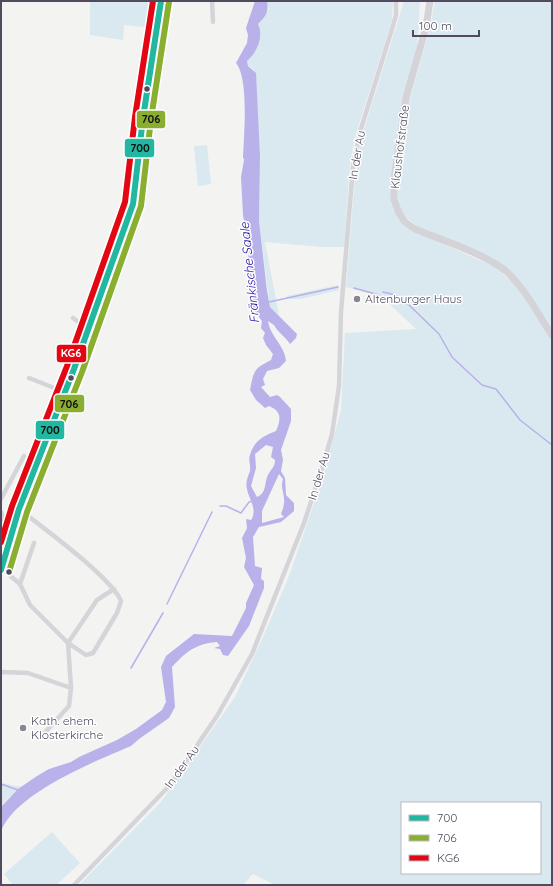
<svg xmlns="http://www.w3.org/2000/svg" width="553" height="886" viewBox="0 0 553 886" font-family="Quicksand,sans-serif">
<rect width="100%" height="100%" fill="#f3f3f2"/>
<!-- green -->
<path fill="#d9e9ef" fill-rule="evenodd" d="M90,1h65l-4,27 -27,-3 -1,15 -33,-5z
M267,1h126l-1,19 -37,117 -5,26 -6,84h-22l-57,-5 14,73 -9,-8 -11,-86 1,-65 -6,-86 -6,-5 -1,-4 3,-3 8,-34 11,-15z
M404,1h16c-2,67 -17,133 -28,198l22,32 81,36 19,17 38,54v547h-277l-22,-11 -10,11h-164l82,-83 74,-105 28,-60 26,-61 33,-96 19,-70 4,-77 71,-4 -34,-32 -36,-10 9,-110 7,-41zM402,803h138v70h-138z
M435,1h117v327l-18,-26 -36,-40 -81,-36 -9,-7 -6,-7 -4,-14v-19l12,-80 20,-71z
M207,145l4,39 -13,2 -4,-40z
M338,285l1,5 -38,9h-14v-3z
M1,783l21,4 -16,13 -5,7z
M52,832l28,31 -24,22h-43l-9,-11z"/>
<!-- water -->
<path fill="#b8b1ea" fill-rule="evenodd" d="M255,1h12c2,11 -1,15 -9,23 6,13 -1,28 -11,37l1,5 8,7 4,83 -1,65 8,70 3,16 27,27 -1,4 -6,6c-6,-9 -11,-10 -16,-19l-6,-4c2,15 17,25 18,40l-7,7 -12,3 -4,8 2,6 -4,2 9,10 7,-2 3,2 11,12v12l-10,29 2,10 -2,11 4,7 1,17 8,8v8l-13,11 -22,5 -6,10 2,29 7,2 -1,11 3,2v7l-15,38 -21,30 -5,-1 -3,-6 -6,-1 6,-2 -3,-4c-20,1 -32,10 -45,25l3,40 -6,11 -30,21 -8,7c-37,16 -114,46 -130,85v-24l17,-18 19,-13 12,-7 22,-7 8,-5 38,-17 19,-11 26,-19 4,-8 -5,-35 5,-11 28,-22 38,2 14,-28v-5l8,-18 -10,-18 2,-9 -4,-20 5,-10 -1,-9 5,1c7,-11 -2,-20 -4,-31 -2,-7 1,-12 3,-18 1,-5 -2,-11 0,-16 4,-14 13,-19 26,-24 5,-11 6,-20 -7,-25l-4,2 -9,-8 -6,-10c4,-19 3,-21 21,-30l2,-6 -7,-9 -3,-7 2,-5 -4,-5 1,-7 -12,-16 2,-10 -4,-34 1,-10 -6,-36 -2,-38 3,-17 -1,-3c1,-22 6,-78 -7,-94l11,-20 1,-8 -2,-7zM266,445l7,2 -2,10 4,3c0,7 -4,9 -7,15 -4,8 -1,18 -11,22l-6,-11 5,-18 -1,-14zM279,474l4,5c-4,14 6,16 -2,35l3,3 -22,6v-12z"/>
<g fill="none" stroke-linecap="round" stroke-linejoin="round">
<!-- stream -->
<path stroke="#b8b1ea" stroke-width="1.5" d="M354,288l25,7
M383,292l13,3 14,11 29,28 13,23 30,28 14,4 24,31 32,25
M269,302l69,-15
M220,506h6l15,7 8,-11 4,-1
M167,604l45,-92
M131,668l32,-55
M1,784l17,6"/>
<!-- street -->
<path stroke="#d5d4d8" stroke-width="4.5" d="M212,1l1,21
M29,378l33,13
M41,429l18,-39 23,-60 -1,-6 -8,-6
M1,499l23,-43
M19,509c23,18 92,68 102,92l-4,12 -24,40 -7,2 -18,-12 29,-43 17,-11
M1,512l3,10 -3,6
M1,568l19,16 10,21 38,38 3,45
M20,584l14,-41
M1,672l27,1 43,15 -2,18 -29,32
M74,885l97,-101 46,-68 35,-62 52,-131 19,-58 9,-31 7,-48 2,-74 12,-145 7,-35 32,-103 4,-14v-14"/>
<!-- secondary -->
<path stroke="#d4d3d8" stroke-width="7" d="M430,1l-4,26 -20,71 -12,81v20l5,14 6,9 10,7c26,11 71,25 92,43 18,17 31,42 45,63
M1,570l18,-61 55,-140 59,-165 10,-86 18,-117"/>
<defs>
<path id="bus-1" d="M1,570l18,-61 55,-140 59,-165 10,-86 18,-117"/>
<path id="bus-2" d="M9,572l18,-60 55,-140 59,-166 10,-87 18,-117"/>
<path id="bus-3" d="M1,542l11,-36 55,-140 58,-164 10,-85 18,-116"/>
</defs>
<!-- bus-1 casing -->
<use href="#bus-1" stroke="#fff" stroke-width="9"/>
<!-- bus-2 casing -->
<use href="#bus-2" stroke="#fff" stroke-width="9"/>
<!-- bus-3 casing -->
<use href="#bus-3" stroke="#fff" stroke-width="9"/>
<!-- bus-1 -->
<use href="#bus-1" stroke="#21b7a0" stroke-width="6"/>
<!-- bus-2 -->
<use href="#bus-2" stroke="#8aae2f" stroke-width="6"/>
<!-- bus-3 -->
<use href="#bus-3" stroke="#e30613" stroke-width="6"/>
</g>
<!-- markers -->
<g fill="#524a5e" stroke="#fff" stroke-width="1.5">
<circle cx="147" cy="89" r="3.5"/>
<circle cx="71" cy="378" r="3.5"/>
<circle cx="9" cy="572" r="3.5"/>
</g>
<g fill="#8a8592" stroke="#fff" stroke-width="1.5">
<circle cx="357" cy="299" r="4"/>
<circle cx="23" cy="728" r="4"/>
</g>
<g text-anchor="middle" stroke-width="3" stroke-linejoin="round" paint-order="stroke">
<!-- street labels -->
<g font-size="12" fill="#524a5e" stroke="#fff">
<text transform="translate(400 147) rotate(-83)" y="4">Klaushofstraße</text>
<text transform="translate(357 155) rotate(-80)" y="4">In der Au</text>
<text transform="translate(319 476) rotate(-73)" y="4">In der Au</text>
<text transform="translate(182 767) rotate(-54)" y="4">In der Au</text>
</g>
<!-- poi labels -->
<g font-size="12" fill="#524a5e" stroke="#fff" text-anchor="start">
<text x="365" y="303">Altenburger Haus</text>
<text x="31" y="725">Kath. ehem.<tspan x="31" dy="14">Klosterkirche</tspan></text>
</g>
<!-- water labels -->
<g font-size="13" font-style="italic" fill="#2817a4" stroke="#fff">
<text transform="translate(249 273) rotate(-96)" y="5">Fränkische Saale</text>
</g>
</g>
<g stroke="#fff" stroke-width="1.5">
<rect x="136" y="110" width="30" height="19" rx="4" fill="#8aae2f"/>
<rect x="124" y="138" width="31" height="20" rx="4" fill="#21b7a0"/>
<rect x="56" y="344" width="31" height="19" rx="4" fill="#e30613"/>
<rect x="54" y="394" width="31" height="19" rx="4" fill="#8aae2f"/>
<rect x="35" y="420" width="30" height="20" rx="4" fill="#21b7a0"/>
</g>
<g font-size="11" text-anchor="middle" font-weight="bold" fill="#fff">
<text x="71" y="357">KG6</text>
</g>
<g font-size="11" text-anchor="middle" font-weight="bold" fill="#111">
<text x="151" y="123">706</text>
<text x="140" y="152">700</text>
<text x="69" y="408">706</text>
<text x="50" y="434">700</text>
</g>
<!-- border -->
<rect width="553" height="886" fill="none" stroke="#524a5e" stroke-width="4"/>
<!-- legend -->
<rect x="401" y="802" width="140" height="72" fill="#ffffff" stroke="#bab7bf"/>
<rect x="409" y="815" width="20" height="6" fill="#21b7a0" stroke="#bab7bf"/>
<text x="437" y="822" font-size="12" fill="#524a5e">700</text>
<rect x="409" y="835" width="20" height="6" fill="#8aae2f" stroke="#bab7bf"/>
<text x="437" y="842" font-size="12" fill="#524a5e">706</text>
<rect x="409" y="855" width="20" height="6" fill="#e30613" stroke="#bab7bf"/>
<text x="437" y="862" font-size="12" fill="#524a5e">KG6</text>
<!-- scale -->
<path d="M413 30v6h66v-6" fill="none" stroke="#524a5e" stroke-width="2"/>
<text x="419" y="30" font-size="12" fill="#524a5e" stroke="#ffffff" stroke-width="3" paint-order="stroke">100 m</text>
</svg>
